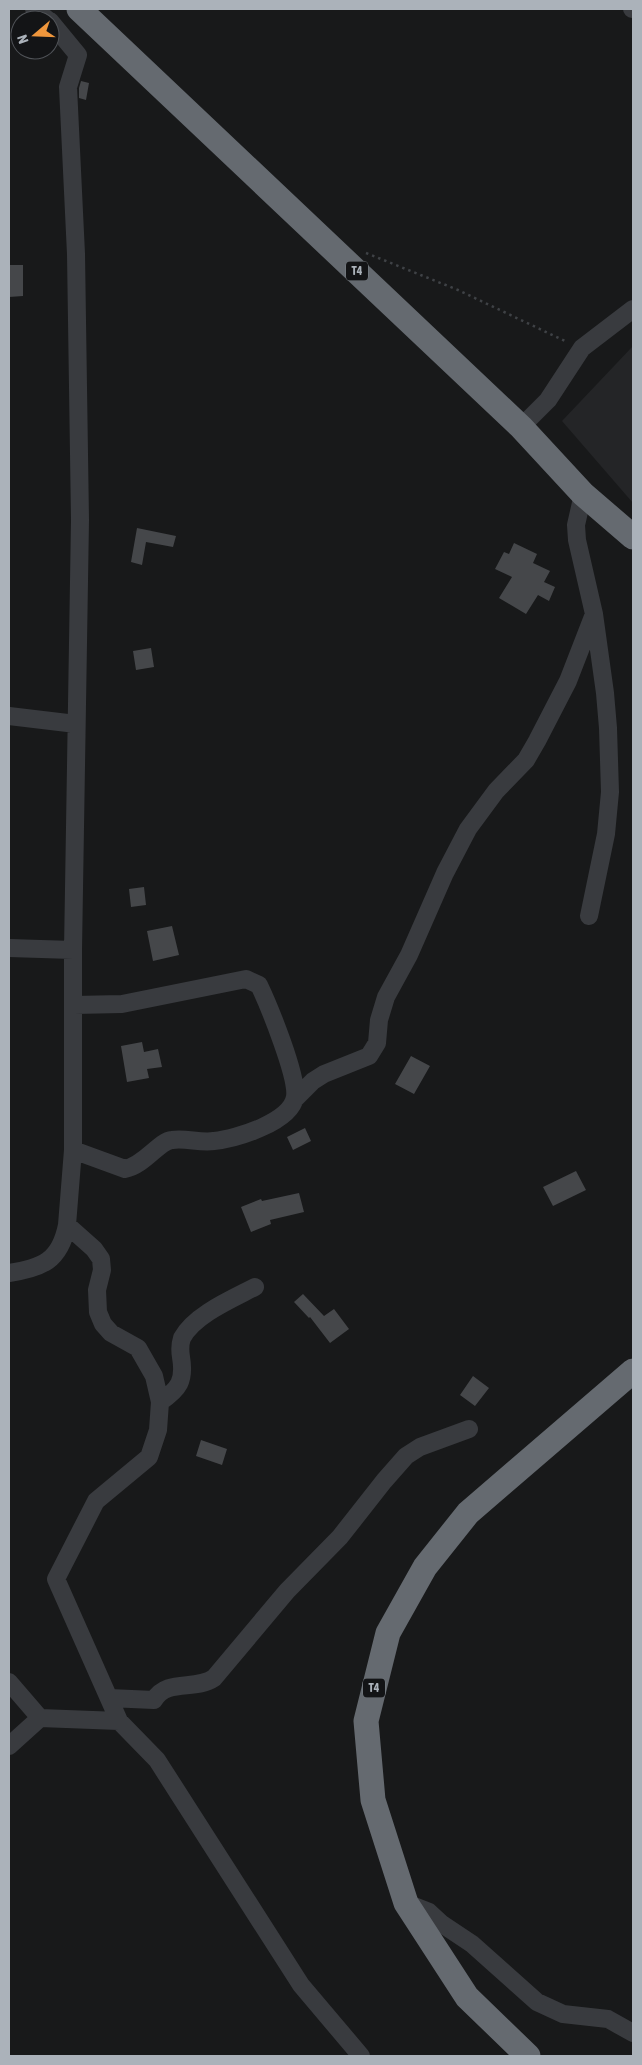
<svg xmlns="http://www.w3.org/2000/svg" width="642" height="2065" viewBox="0 0 642 2065" font-family="'Asap Condensed',sans-serif">
<rect width="100%" height="100%" fill="#18191a"/>
<!-- built -->
<path fill="#242527" d="M633,346v157l-71,-82z"/>
<!-- building -->
<path fill="#45474a" d="M81,81l8,2 -3,17 -7,-2v-10z
M9,265h14v31l-14,1z
M137,528l39,8 -3,11 -27,-5 -4,23 -11,-3z
M514,543l23,11 -4,9 17,8 -6,11 11,5 -6,14 -11,-6 -12,19 -27,-16 13,-21 -17,-8 9,-17 5,2z
M151,648l3,19 -18,3 -3,-19z
M144,887l2,18 -15,2 -2,-18z
M172,926l7,29 -26,6 -6,-30z
M142,1042l2,10 14,-3 4,18 -15,2 2,9 -22,4 -6,-36z
M411,1056l19,10 -16,28 -19,-10z
M305,1128l6,13 -18,9 -6,-13z
M576,1171l10,19 -33,16 -10,-19z
M299,1193l5,19 -34,8 1,4 -20,8 -10,-25 20,-8 1,2z
M303,1294l21,22 10,-7 15,20 -19,14 -20,-26 -1,1 -15,-16z
M473,1376l16,12 -14,18 -15,-11z
M201,1440l26,9 -5,16 -26,-9z"/>
<g fill="none" stroke-linecap="round" stroke-linejoin="round">
<!-- path -->
<path stroke="#3f4246" stroke-width="2.5" stroke-dasharray="2.5 4" stroke-linecap="butt" d="M366,253l92,37 109,52"/>
<!-- minor -->
<path stroke="#393b3f" stroke-width="18" d="M34,9l14,11
M632,9h1
M50,21l28,34 -10,32 8,167 4,266 -7,430v200l-6,75 27,24 7,10 1,11 -5,20 1,22 5,12 8,9 27,15 16,28 6,26 -2,28 -9,27 -53,44 -40,78 63,142 38,39 144,225 60,71
M521,427l27,-27 34,-52 51,-39
M583,494l-7,31 1,15 17,74 11,79 3,35 2,64 -4,42 -17,82
M9,716l67,8
M9,948l64,2
M295,1099l18,-18 11,-7 45,-18 8,-13 2,-23 7,-23 23,-42 36,-82 23,-44 28,-38 30,-31 11,-19 31,-60 26,-67
M73,1150l52,19c20,-4 34,-28 47,-29 14,-2 28,3 42,1 22,-2 77,-19 81,-44 3,-20 -26,-91 -36,-112l-13,-6 -124,25 -48,1
M9,1273c33,-5 51,-12 58,-48
M160,1402c19,-13 25,-21 21,-45 -1,-6 -1,-13 1,-19 12,-23 50,-39 73,-51
M9,1682l31,36 79,3
M109,1698l45,2c13,-22 41,-9 60,-22l73,-87 53,-54 44,-56 22,-25 14,-9 49,-18
M9,1746l31,-28
M406,1903l23,9 13,12 30,20 65,58 26,12 45,5 25,14"/>
<!-- highway -->
<path stroke="#656a70" stroke-width="25" d="M79,9l442,418 62,67 50,43
M528,2056l-61,-59 -61,-94 -33,-103 -7,-79 22,-88 37,-66 43,-54 165,-142"/>
</g>
<g text-anchor="middle" stroke-width="4" stroke-linejoin="round" paint-order="stroke">
<!-- shield labels -->
<g fill="#131416" stroke="#7d8389" stroke-width="1">
<rect x="346" y="261.5" width="22" height="19" rx="4"/>
<rect x="363" y="1678.5" width="22" height="19" rx="4"/>
</g>
<g font-size="12" font-weight="bold" fill="#abb2ba">
<text x="357" y="275">T4</text>
<text x="374" y="1692">T4</text>
</g>
</g>
<!-- border -->
<rect width="642" height="2065" fill="none" stroke="#abb2ba" stroke-width="20"/>
<!-- north arrow -->
<g transform="translate(35 35) rotate(251)"><circle r="24" fill="#131416" stroke="#505358"/>
<path d="M0-4L9 19L0 12L-9 19Z" fill="#ef963c"/>
<text y="-8" font-size="14" font-weight="bold" text-anchor="middle" fill="#abb2ba">N</text>
</g>
</svg>
